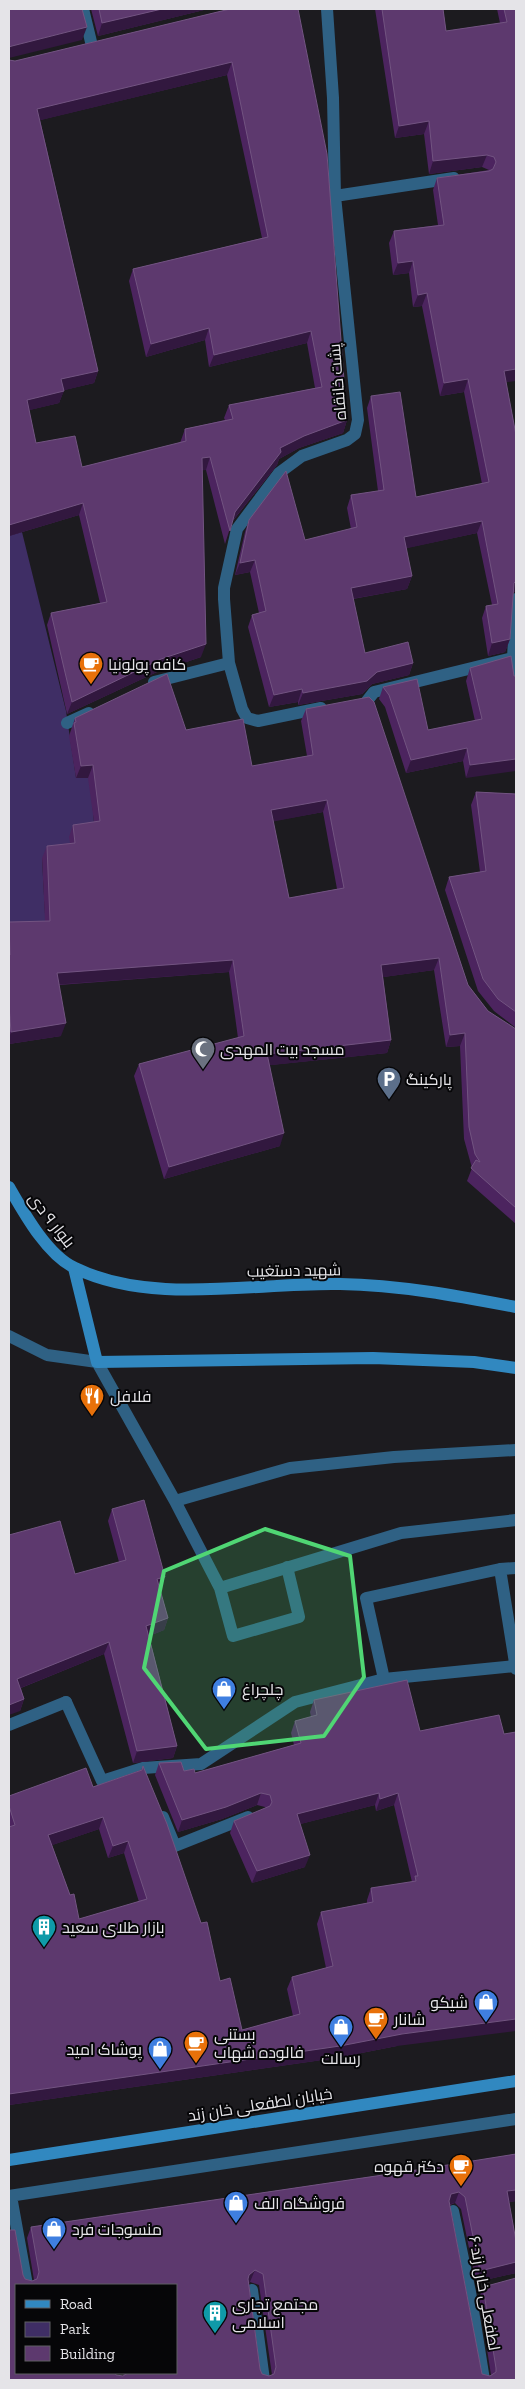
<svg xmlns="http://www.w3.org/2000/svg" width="525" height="2389" viewBox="0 0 525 2389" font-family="'Zilla Slab',Cairo,serif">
<rect width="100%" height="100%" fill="#1c1b1f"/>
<!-- green -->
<path fill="#3f2e65" d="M22,532l44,179 10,67 14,-1 5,57 -24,21 -29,3 4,75 -37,2v-399z"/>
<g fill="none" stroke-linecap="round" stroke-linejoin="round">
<!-- lane -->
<path stroke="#2f6184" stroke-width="12" d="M83,9l9,37
M335,196l119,-18
M516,599l-3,59 3,25
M154,682l75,-19
M367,701l7,-9 139,-34
M321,708l-63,13 -11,-3 -5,-9 -13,-46 -5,-64v-11l13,-59 42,-56 23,-17 45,-16 8,-6 3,-14 -23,-224 -2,-98 -6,-89
M67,723l22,-10
M9,1336l38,19 50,7 78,139 45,87 181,-55 115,-13
M175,1501l115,-33 104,-11 122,-7
M500,1569l16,100
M220,1588l13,48 66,-19 -12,-50
M384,1679l132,-13
M66,1702l36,79 41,-13 58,-4 94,-62 89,-23 -18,-81 134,-29 16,-1
M163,1817l12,29 73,-29
M9,2196l507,-77
M11,2196l16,89
M453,2211l17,81 14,88
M252,2290l12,90"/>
<!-- street -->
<path stroke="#2f6184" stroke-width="12" d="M9,1725l57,-23"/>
<!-- secondary -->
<path stroke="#3188c0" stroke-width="12" d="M9,1187c15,26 38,68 66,81 78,38 181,14 265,16 60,1 118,12 176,23
M74,1268l23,94 276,-4 101,4 42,6
M9,2160l507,-79"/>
</g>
<!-- wall -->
<path fill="#4c245f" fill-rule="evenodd" d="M91,9h117l-110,27z
M230,9l117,411 -4,13 -44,15 -20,11 -2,6 -45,57 -7,22 -19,-74h-4l-1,187 -44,15 -90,42 -20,-89 4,-12 49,-10 -21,-88 -70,21v-476l6,1zM227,75l35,163 -129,31 -4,12 17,76 59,-17 4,27 98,-24 8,45 -86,17 -5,13 1,2 -40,9 -5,14 -98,24 -46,-24 -7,-33 30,-7 5,-13 30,-7 4,-12 -58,-251z
M375,9h68l3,22 54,-8 -3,-14h19l-10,373 10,53v156l-3,2 -3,46 -5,13 -17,4 -6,-38 4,-12 6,-1 -15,-72 -71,15 6,28 -5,13 -54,10 12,54 48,10 -4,12 -37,9 -10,10 -64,11v-3l-29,5 -21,-80 4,-12 7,-2 -9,-41 -15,3 10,-43 4,-12 56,20 46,-11 -4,-21 4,-13 27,-4 -11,-83 4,-12 45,101 66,-13 -18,-92 -24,4 -18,-90 -9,1 -4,-34 -16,2 -4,-32 5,-12 44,-6 -5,-35 4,-12 52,-8 -7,-3 -53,7 -5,-40 -29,4z
M470,668l44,8 -48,102 -3,-17 -57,12 -21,-66 -6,-8 4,-12 45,43 47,-9 -9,-40z
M306,709l162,276 20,26 28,18v195l-49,-43 5,-13 -8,-29 -4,-93 -14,1 -12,-77 -51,7 8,63 -4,13 -117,12 10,81 -116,33 -30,-103 5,-12 99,-26 -9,-66 -170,13 2,51 -52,8v-122l36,-1 -3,-63 5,-12 23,-3 -1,-6 4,-12 21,-3 -6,-44h-12l-7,-42 6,-18 111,12 66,36 55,-10 -6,-35zM323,812l14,77 -48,9 -16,-77z
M476,792l40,2v234l-22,-17 -16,-20 -33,-101 4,-13 31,-5 -9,-67z
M112,1509l48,80 8,29 -4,12 -15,6 28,110 -4,12 -40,5 -29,-109 -83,34 3,11 -4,12 -11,-176 66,39 44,-12 -11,-41z
M314,1700l106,31 79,-16 -102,331 -61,12 -327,47v-309l84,-9 48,-17 2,-4 77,215 22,49 51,-14 -6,-27 5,-12 34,-9 -9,-44 4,-12 46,-9v-3l4,-12 41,-6 -18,-77 -18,6 -1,-6 -75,19 5,43 -53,16 -22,-50 4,-12 32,-13 -1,-1 -8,-2 -35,14 -44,13 -23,-57 4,-12 25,8 11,2 99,-28 -3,-12 4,-12 16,-4 -1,-5zM99,1829l9,29 16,-5 15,49 -60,17 -9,-24 -18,-50z
M516,2154v47l-7,1 7,39v32l-40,9 -15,-73 -6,-6 -5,2 32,169 8,2 1,-1 -12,-77 4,-11 33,-9v102h-507v-150h6l8,45 2,4 7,2 2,-1 -7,-42 4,-11 379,-56zM250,2282l9,3 13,90 -3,1 -7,-2 -2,-5 -11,-86zM16,2285h160v88h-53l1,3h-1l-7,-1 -1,-2h-99z"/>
<!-- shaded-wall -->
<path fill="#32183f" d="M162,9h46l-110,27 4,-13z
M87,27l-5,13 -73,18v-11l3,-1z
M232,62l-5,13 -194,47 4,-13z
M429,121l-5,13 -29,4 4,-12z
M487,155l-5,12 -53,7 4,-13z
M413,261l-4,12 -16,2 5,-12z
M427,293l-5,13 -9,1 5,-12z
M209,328l-4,12 -59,17 5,-13z
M311,331l-4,12 -98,24 5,-12z
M516,369v12l-17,2 5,-12z
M98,371l-4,12 -37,9 4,-13z
M468,379l-4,13 -24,4 4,-13z
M64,391l-5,12 -37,9 5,-12z
M347,420l-4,13 -44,15 -20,11 -2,6 -47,59 5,-12 45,-64 24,-12z
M210,457l-4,13 -9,1 5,-13z
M83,503l-4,12 -70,21v-11z
M482,521l-5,12 -78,17 5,-13z
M255,560l-5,12 -15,3 5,-12z
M412,576l-5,13 -61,11 5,-12z
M516,581v10l-7,4 5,-12z
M510,639l-5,13 -17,4 4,-13z
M206,644l-5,13 -44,15 -90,42 5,-12 89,-43z
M413,663l-4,12 -37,9 -10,10 -64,11 5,-12 74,-21z
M302,689l-4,13 -29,5 5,-12z
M467,748l-4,13 -57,12 5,-13z
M516,759v12l-50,7 4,-13z
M93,765l-5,13h-12l5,-12z
M327,800l-4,12 -57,11 5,-13z
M439,958l-5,12 -57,8 4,-13z
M233,960l-4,12 -177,13 5,-12z
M66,1023l-5,13 -52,8v-6l2,-6z
M465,1033l-5,13 -14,1 4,-12z
M391,1040l-4,13 -124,13 4,-12z
M284,1133l-4,13 -116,33 5,-12z
M165,1577l-5,12 -3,-10z
M168,1618l-4,12 -22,9 4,-13z
M109,1642l-5,12 -91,37 4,-12z
M24,1699l-4,12 -11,4v-10z
M177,1746l-4,12 -40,5 4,-12z
M261,1793l-4,12 -35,14 -44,13 4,-12z
M379,1793l-4,12 -82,21 4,-12z
M398,1793l-4,12 -18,6 4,-12z
M103,1817l-4,12 -55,19 4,-13z
M128,1841l-4,12 -16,5 5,-12z
M310,1855l-5,12 -53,16 5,-12z
M516,2019v12l-119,15 -61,12 -327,47v-11l393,-60z
M516,2190v11l-13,2 4,-12z
M459,2192l-4,11 -8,2 4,-11z
M516,2262v11l-40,9 4,-11z
M255,2270l-5,12 -5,4 4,-11z"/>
<!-- building -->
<path fill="#5d396e" stroke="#725481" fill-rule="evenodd" d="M9,9h73l5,18 -75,19 -3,1z
M99,9h63l-60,14z
M230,9h68l29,145 20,266 -43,16 -24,12 1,4 -46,60 -5,19 -20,-74 -8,1 4,186 -45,15 -89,43 -21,-89 56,-11 -24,-99 -74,22v-465l6,1zM232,62l36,175 -135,32 18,75 58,-16 5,27 97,-24 11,56 -93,18 4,14 -48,10 1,12 -104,26 -7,-31 -39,7 -9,-43 37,-9 -3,-12 37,-8 -61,-262z
M382,9h61l3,22 61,-9 -3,-13h12v360l-12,2 12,64v146l-2,2 -4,56 -18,4 -6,-37 12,-2 -16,-83 -78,16 8,39 -61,12 14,65 43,-11 5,21 -36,9 -10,9 -64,12 -1,-4 -28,6 -22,-80 14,-4 -11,-51 -15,3 9,-43 37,-49 19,69 52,-13 -6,-32 33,-5 -13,-94 29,-4 16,105 73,-15 -21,-103 -24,4 -17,-90 -9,2 -5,-34 -15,2 -4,-32 50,-6 -7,-47 52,-7 4,-2 3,-7 -2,-5 -7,-2 -54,6 -4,-40 -30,5z
M511,656l3,20h2v83l-46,6 -3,-17 -56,12 -22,-65 -6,-8 34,-8 11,51 54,-11 -12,-51z
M167,674l19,56 57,-11 9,47 61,-11 -7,-46 63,-12 5,5 94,283 20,26 28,18v179l-45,-40 5,-8 4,2 -5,-8 -6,-27 -4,-94 -15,2 -11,-77 -58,7 10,75 -124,14 17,79 -115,34 -30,-103 105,-28 -11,-76 -176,13 9,50 -55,9 -2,-27v-50h1l-1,-33 41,-1 -3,-75 28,-3 -2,-18 27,-4 -7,-56 -12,1 -7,-43 2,-1 -1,-4zM327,800l17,88 -55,10 -18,-88z
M476,792l40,2v218l-18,-13 -15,-20 -34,-102 37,-6z
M144,1500l21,77 -8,2 11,39 -22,8 31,120 -40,5 -28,-109 -92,37 7,20 -15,6v-170l51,-14 15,53 51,-14 -14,-51z
M407,1680l13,51 79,-16 5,19 12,-2v287l-114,15 -62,12 -331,48v-267l6,-2 -6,-19v-10l77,-28 7,19 49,-17 1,-4 24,58 34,99 6,-1 13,59 10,-3 12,52 58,-16 -8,-37 41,-11 -12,-54 52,-10 -2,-14 45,-7 -1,-5h3l-20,-83 -18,6 -1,-6 -82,21 13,41 -53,16 -23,-50 36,-15 2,-4 -2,-7 -9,-2 -35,14 -44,13 -23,-57 22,-1 3,9 10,-2 1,4 106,-30 -6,-22 22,-6 -3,-15zM103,1817l10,29 15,-5 19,58 -68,20 -5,-25 -4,1 -22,-60z
M516,2154v36l-9,1 9,50v21l-36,9 -15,-74 -6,-5 -8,2 -2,7 33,173 8,2 6,-4v-4l-13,-81 33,-9v102h-507v-150h6l8,45 2,4 7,2 5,-2 2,-7 -8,-45 379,-56zM255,2270l8,4 13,93 -2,7 -5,2 -7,-2 -2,-5 -12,-90 1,-4zM16,2285h160v88h-48l-5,3 -7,-1 -1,-2h-99z"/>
<!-- marked area -->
<path fill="#50d674" fill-opacity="0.2" stroke="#50d674" stroke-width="4" stroke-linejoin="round" d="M265,1529l85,27 14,121 -40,59 -118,13 -62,-81 20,-97z"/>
<!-- icons -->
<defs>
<symbol id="cafe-pin" viewBox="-11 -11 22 30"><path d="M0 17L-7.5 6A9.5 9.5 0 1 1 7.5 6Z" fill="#e8710a" stroke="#060608"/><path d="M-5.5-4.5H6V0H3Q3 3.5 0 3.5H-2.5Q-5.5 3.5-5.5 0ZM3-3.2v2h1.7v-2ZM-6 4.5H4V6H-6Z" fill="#fff"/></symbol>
<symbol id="mosque-pin" viewBox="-11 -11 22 30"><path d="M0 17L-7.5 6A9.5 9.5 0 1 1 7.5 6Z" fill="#6b7280" stroke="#060608"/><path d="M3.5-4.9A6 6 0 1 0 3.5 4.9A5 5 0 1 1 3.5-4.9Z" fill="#fff"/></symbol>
<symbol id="parking-pin" viewBox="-11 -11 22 30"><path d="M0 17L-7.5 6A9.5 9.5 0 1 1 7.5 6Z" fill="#5c6f8a" stroke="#060608"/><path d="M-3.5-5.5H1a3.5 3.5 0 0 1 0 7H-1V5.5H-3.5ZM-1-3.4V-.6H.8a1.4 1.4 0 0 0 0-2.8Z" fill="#fff"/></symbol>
<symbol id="restaurant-pin" viewBox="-11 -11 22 30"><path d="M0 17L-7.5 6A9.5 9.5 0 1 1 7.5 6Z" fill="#e8710a" stroke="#060608"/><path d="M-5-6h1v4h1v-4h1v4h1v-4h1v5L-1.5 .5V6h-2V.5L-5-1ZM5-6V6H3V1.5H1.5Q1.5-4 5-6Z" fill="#fff"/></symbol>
<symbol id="shop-pin" viewBox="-11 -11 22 30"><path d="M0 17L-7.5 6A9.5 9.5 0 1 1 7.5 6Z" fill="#3f7fe0" stroke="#060608"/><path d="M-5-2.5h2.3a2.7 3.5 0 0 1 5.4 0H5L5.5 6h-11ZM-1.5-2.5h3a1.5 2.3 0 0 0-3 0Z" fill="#fff"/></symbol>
<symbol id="building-pin" viewBox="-11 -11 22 30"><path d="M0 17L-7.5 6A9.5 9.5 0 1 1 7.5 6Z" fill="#0f9aa8" stroke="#060608"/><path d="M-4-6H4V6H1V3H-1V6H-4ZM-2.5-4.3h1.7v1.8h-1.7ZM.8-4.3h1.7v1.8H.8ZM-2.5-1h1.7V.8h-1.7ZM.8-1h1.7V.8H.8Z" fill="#fff"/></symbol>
</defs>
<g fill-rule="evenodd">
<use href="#cafe-pin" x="77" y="650" width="28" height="38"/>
<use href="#mosque-pin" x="189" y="1035" width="28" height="38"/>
<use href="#parking-pin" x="375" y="1065" width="28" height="38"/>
<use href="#restaurant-pin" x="78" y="1382" width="28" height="38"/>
<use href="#shop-pin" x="210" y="1675" width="28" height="38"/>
<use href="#building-pin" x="30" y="1913" width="28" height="38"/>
<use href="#shop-pin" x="472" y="1988" width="28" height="38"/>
<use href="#cafe-pin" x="362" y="2005" width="28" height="38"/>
<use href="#shop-pin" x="327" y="2013" width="28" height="38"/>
<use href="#cafe-pin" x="182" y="2029" width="28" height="38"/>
<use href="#shop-pin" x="146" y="2035" width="28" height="38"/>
<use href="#cafe-pin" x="447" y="2152" width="28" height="38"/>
<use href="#shop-pin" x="222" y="2189" width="28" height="38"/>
<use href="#shop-pin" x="40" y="2215" width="28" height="38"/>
<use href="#building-pin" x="201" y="2299" width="28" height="38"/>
</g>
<g text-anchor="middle" stroke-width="4" stroke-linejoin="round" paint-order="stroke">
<!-- street labels -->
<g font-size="16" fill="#e5e4e8" stroke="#060608">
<text transform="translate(337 382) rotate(-95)" y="6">پشت خانقاه</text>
<text transform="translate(52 1220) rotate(52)" y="6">بلوار ۹ دی</text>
<text transform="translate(294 1270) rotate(-1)" y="6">شهید دستغیب</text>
<text transform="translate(260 2104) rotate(-9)" y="6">خیابان لطفعلی خان زند</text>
<text transform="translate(485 2293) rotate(80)" y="6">لطفعلی خان زند۶۰</text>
</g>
<!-- poi labels -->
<g font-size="16" fill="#e5e4e8" stroke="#060608" text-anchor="start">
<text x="108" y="670">کافه پولونیا</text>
<text x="220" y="1055">مسجد بیت المهدی</text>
<text x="406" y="1085">پارکینگ</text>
<text x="110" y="1402">فلافل</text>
<text x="242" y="1695">چلچراغ</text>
<text x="62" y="1933">بازار طلای سعید</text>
<text x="468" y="2008" text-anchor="end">شیکو</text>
<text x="394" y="2025">شانار</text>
<text x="214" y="2040">بستنی<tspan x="214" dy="18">فالوده شهاب</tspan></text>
<text x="142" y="2055" text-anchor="end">پوشاک امید</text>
<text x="341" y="2064" text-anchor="middle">رسالت</text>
<text x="444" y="2172" text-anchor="end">دکتر قهوه</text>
<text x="254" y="2209">فروشگاه الف</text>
<text x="72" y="2235">منسوجات فرد</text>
<text x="232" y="2310">مجتمع تجاری<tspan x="232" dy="18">اسلامی</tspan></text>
</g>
</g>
<!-- border -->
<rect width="525" height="2389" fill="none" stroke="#e5e4e8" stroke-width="20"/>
<!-- legend -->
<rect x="15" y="2284" width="162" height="90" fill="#060608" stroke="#5f5f62"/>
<rect x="25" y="2300" width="25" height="8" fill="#3188c0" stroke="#5f5f62"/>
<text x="60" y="2309" font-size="15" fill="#e5e4e8">Road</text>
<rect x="25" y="2322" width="25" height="15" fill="#3f2e65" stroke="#5f5f62"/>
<text x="60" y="2334" font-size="15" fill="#e5e4e8">Park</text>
<rect x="25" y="2346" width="25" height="15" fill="#5d396e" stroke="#5f5f62"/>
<text x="60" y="2359" font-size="15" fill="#e5e4e8">Building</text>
</svg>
